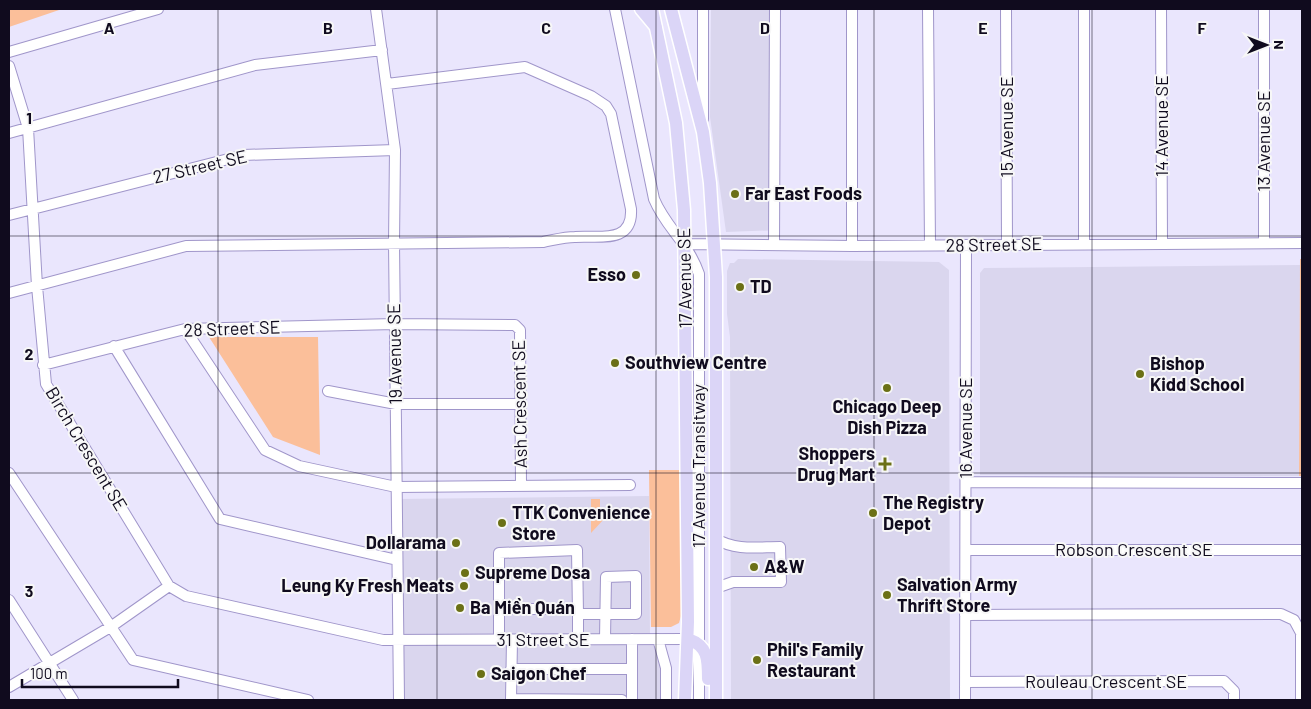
<svg xmlns="http://www.w3.org/2000/svg" width="1311" height="709" viewBox="0 0 1311 709" font-family="Barlow,sans-serif">
<rect width="100%" height="100%" fill="#eae6fd"/>
<!-- built -->
<path fill="#dad6ee" d="M711,9h64l5,221 -54,2 -16,-115z
M738,259l201,3 10,8 1,430h-219l-1,-363 -3,-23v-43l3,-8h4z
M1300,265l-1,211 -319,-1v-202l4,-5z
M649,496l1,142 8,1 8,61h-267l-2,-201z"/>
<!-- green -->
<path fill="#fbbf9a" d="M9,9h53l-53,18z
M1300,259h2v217h-3z
M209,337h109l2,118 -47,-18z
M649,470h33l1,139 -4,14 -8,4h-20z
M591,499h9v19h5l-14,15z"/>
<g fill="none" stroke-linecap="round" stroke-linejoin="round">
<defs>
<path id="minor" d="M376,9l19,141 -1,93 5,457
M615,9l39,190c12,29 34,43 45,75v426
M703,9v110
M852,9v237
M928,9l2,237
M1006,9l1,235
M1084,9v235
M1161,9l1,235
M9,52l149,-43
M9,66l19,62 9,158 9,98 123,202 17,10 197,44 305,-1
M9,133l246,-68 127,-15
M9,215l235,-60 151,-5
M1264,243v-234
M685,244l167,2 450,-3
M774,245l1,-236
M9,293l177,-47 357,-4c11,-2 21,-5 32,-5 23,-2 58,8 56,-28l-20,-95 -5,-8 -15,-10 -66,-29 -138,17
M185,329l80,121 34,16 97,21 234,-2
M114,346l106,173 177,41
M43,365l142,-36 210,-5 120,1 5,5 1,156
M328,391l68,13h124
M9,473l124,187 175,40
M966,482l336,1
M716,539c20,12 42,8 64,8l1,35h-48l-17,6
M966,550h336
M9,600l64,100
M499,609h79
M965,615l316,-1 13,6 7,13v67
M658,639l8,29v32
M499,640v-87l78,-3 1,64
M512,640l-1,59 111,1
M578,640v-26h58v-38l-30,1 -1,62
M511,669h121
M965,682l259,-1 10,10v9
M9,687l103,-61 57,-40
M632,700v-61
M965,700l1,-455"/>
<path id="major" d="M641,9l15,18
M652,9l24,114 8,87 4,412 -3,78
M671,9l32,123 7,51 6,94v423
M688,639c20,7 20,20 20,40"/>
</defs>
<!-- minor casing -->
<use href="#minor" stroke="#a096ca" stroke-width="12"/>
<!-- major casing -->
<use href="#major" stroke="#fff" stroke-width="15"/>
<!-- minor -->
<use href="#minor" stroke="#fff" stroke-width="10"/>
<!-- major -->
<use href="#major" stroke="#dbd5f7" stroke-width="12"/>
</g>
<!-- grid -->
<path fill="none" stroke="#100b1e" stroke-width="1" stroke-opacity="0.55" d="M218,9v691M437,9v691M656,9v691M874,9v691M1092,9v691M9,236h1293M9,473h1293"/>
<!-- markers -->
<g fill="#6b7016" stroke="#f7f7f7" stroke-width="2">
<circle cx="735" cy="194" r="5"/>
<circle cx="636" cy="275" r="5"/>
<circle cx="740" cy="287" r="5"/>
<circle cx="615" cy="363" r="5"/>
<circle cx="1140" cy="374" r="5"/>
<circle cx="887" cy="388" r="5"/>
<path d="M882.5 456.5h5v5h5v5h-5v5h-5v-5h-5v-5h5z"/>
<circle cx="873" cy="513" r="5"/>
<circle cx="502" cy="523" r="5"/>
<circle cx="456" cy="543" r="5"/>
<circle cx="754" cy="567" r="5"/>
<circle cx="465" cy="573" r="5"/>
<circle cx="464" cy="586" r="5"/>
<circle cx="887" cy="595" r="5"/>
<circle cx="460" cy="608" r="5"/>
<circle cx="757" cy="660" r="5"/>
<circle cx="481" cy="674" r="5"/>
</g>
<g text-anchor="middle" stroke-width="4" stroke-linejoin="round" paint-order="stroke">
<!-- street labels -->
<g font-size="18" fill="#100b1e" stroke="#f7f7f7">
<text transform="translate(1162 126) rotate(-90)" y="6">14 Avenue SE</text>
<text transform="translate(1007 127) rotate(-90)" y="6">15 Avenue SE</text>
<text transform="translate(1264 141) rotate(-90)" y="6">13 Avenue SE</text>
<text transform="translate(200 167) rotate(-13)" y="6">27 Street SE</text>
<text transform="translate(994 245) rotate(-1)" y="6">28 Street SE</text>
<text transform="translate(685 278) rotate(-91)" y="6">17 Avenue SE</text>
<text transform="translate(232 329) rotate(-2)" y="6">28 Street SE</text>
<text transform="translate(395 354) rotate(-91)" y="6">19 Avenue SE</text>
<text transform="translate(520 404) rotate(-91)" y="6">Ash Crescent SE</text>
<text transform="translate(966 428) rotate(-90)" y="6">16 Avenue SE</text>
<text transform="translate(86 449) rotate(59)" y="6">Birch Crescent SE</text>
<text transform="translate(699 466) rotate(-90)" y="6">17 Avenue Transitway</text>
<text x="1134" y="556">Robson Crescent SE</text>
<text x="543" y="646">31 Street SE</text>
<text x="1106" y="688">Rouleau Crescent SE</text>
</g>
<!-- poi labels -->
<g font-size="18" font-weight="bold" fill="#100b1e" stroke="#f7f7f7" text-anchor="start">
<text x="745" y="200">Far East Foods</text>
<text x="626" y="281" text-anchor="end">Esso</text>
<text x="750" y="293">TD</text>
<text x="625" y="369">Southview Centre</text>
<text x="1150" y="370">Bishop<tspan x="1150" dy="21">Kidd School</tspan></text>
<text x="887" y="413" text-anchor="middle">Chicago Deep<tspan x="887" dy="21">Dish Pizza</tspan></text>
<text x="875" y="460" text-anchor="end">Shoppers<tspan x="875" dy="21">Drug Mart</tspan></text>
<text x="883" y="509">The Registry<tspan x="883" dy="21">Depot</tspan></text>
<text x="512" y="519">TTK Convenience<tspan x="512" dy="21">Store</tspan></text>
<text x="446" y="549" text-anchor="end">Dollarama</text>
<text x="764" y="573">A&amp;W</text>
<text x="475" y="579">Supreme Dosa</text>
<text x="897" y="591">Salvation Army<tspan x="897" dy="21">Thrift Store</tspan></text>
<text x="454" y="592" text-anchor="end">Leung Ky Fresh Meats</text>
<text x="470" y="614">Ba Miền Quán</text>
<text x="767" y="656">Phil's Family<tspan x="767" dy="21">Restaurant</tspan></text>
<text x="491" y="680">Saigon Chef</text>
</g>
</g>
<g font-size="16" text-anchor="middle" font-weight="bold" fill="#100b1e" stroke="#f7f7f7" stroke-width="4" stroke-linejoin="round" paint-order="stroke">
<text x="109" y="34">A</text>
<text x="328" y="34">B</text>
<text x="546" y="34">C</text>
<text x="765" y="34">D</text>
<text x="983" y="34">E</text>
<text x="1202" y="34">F</text>
<text x="29" y="124">1</text>
<text x="29" y="360">2</text>
<text x="29" y="597">3</text>
</g>
<!-- border -->
<rect width="1311" height="709" fill="none" stroke="#100b1e" stroke-width="20"/>
<!-- north arrow -->
<g transform="translate(1266 45) rotate(90)" stroke="#f7f7f7" stroke-width="4" paint-order="stroke">
<path d="M0-4L9 19L0 12L-9 19Z" fill="#100b1e"/>
<text y="-8" font-size="14" font-weight="bold" text-anchor="middle" fill="#100b1e">N</text>
</g>
<!-- scale -->
<path d="M22 679v8h156v-8" fill="none" stroke="#100b1e" stroke-width="2.5"/>
<text x="30" y="679" font-size="15" fill="#100b1e" stroke="#f7f7f7" stroke-width="4" paint-order="stroke">100 m</text>
</svg>
